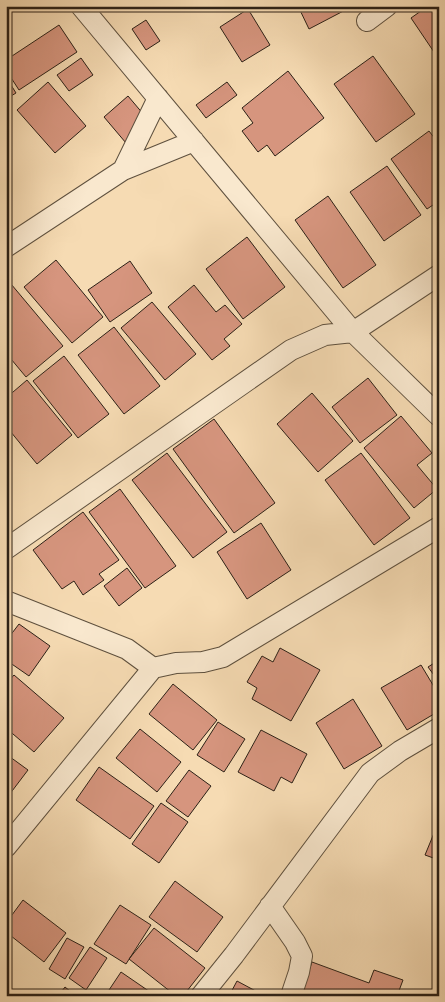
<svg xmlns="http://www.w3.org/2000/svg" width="445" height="1002" viewBox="0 0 445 1002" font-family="'IM FELL English',serif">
<rect width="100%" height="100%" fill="#f6dbb3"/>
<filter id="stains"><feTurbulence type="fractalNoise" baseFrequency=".004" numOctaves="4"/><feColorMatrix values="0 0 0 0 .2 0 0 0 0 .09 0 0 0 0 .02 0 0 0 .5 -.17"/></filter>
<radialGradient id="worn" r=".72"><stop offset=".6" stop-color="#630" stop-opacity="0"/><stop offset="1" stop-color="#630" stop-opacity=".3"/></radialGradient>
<!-- building -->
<path fill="#d6957e" stroke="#2c2117" d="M298,6h55l-44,23z
M428,6h11l-1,52 -27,-40z
M248,9l22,36 -28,17 -22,-35z
M146,20l14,21 -14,9 -14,-21z
M59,25l18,27 -58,38 -13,-20v-10z
M373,56l42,58 -39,28 -42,-58z
M81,58l12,17 -24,16 -12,-16z
M288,71l36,47 -49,38 -8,-11 -9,7 -16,-21 11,-8 -11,-15z
M6,77l10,16 -10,6z
M48,82l38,44 -31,27 -38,-43z
M227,82l10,13 -31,23 -10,-13z
M128,96l22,26 -24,21 -22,-26z
M429,131l10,13v57l-12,8 -36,-50z
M387,166l34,49 -37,26 -34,-49z
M328,196l48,69 -33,23 -48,-68z
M247,237l38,50 -42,32 -37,-50z
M56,260l47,57 -31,26 -48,-56z
M130,261l22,32 -42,29 -22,-32z
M6,278l57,68 -37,31 -20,-24z
M194,285l22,27 9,-7 17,19 -18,15 6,7 -18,14 -44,-53z
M152,302l44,52 -31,26 -44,-52z
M114,327l46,59 -36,28 -46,-59z
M64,356l45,58 -31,24 -45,-57z
M368,378l29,37 -37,28 -28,-36z
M27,380l45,55 -35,29 -31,-38v-28z
M312,393l41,48 -35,31 -41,-48z
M401,416l31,37 -15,12 20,24 -23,19 -50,-60z
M214,419l61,84 -41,30 -61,-84z
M167,453l60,79 -34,26 -61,-78z
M361,453l49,65 -36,27 -49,-65z
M120,489l56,77 -31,22 -56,-76z
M83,512l36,48 -20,14 5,6 -21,15 -9,-14 -12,8 -29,-39z
M261,523l30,47 -44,29 -30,-47z
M127,568l15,20 -23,18 -15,-20z
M19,624l31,22 -21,30 -23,-16v-19z
M280,648l40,22 -29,51 -39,-22 5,-11 -10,-6 15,-26 11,6z
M439,660v22l-11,-15z
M421,665l18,30v16l-32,19 -26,-42z
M14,675l50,43 -30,34 -28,-24v-44z
M173,684l44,36 -24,30 -44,-36z
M353,699l29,47 -38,23 -28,-46z
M218,722l27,17 -21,33 -27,-17z
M140,729l41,33 -24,30 -41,-34z
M261,730l46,24 -15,29 -11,-6 -7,14 -36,-19z
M6,754l22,16 -22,29z
M99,767l55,39 -24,33 -54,-39z
M189,770l22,16 -23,31 -22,-16z
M161,803l27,19 -29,41 -27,-19z
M439,821v39l-14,-5z
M175,881l48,36 -26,35 -48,-35z
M23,900l43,33 -22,29 -38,-30v-9z
M120,905l31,20 -25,39 -32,-20z
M154,928l51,40 -22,28h-7l-47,-37z
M67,938l17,9 -19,32 -16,-10z
M90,947l17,11 -21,32 -17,-12z
M312,962l57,21 5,-13 29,10 -6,16h-97z
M121,972l35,24h-51z
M237,981l28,15h-36z
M65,987l11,9h-18z"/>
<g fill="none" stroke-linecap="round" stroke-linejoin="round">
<defs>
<path id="street" d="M81,6l272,326 86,84
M367,21l20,-15
M123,170l35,-72
M6,247l117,-77 71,-29
M6,549l285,-199 34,-15 28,-3 86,-57
M6,601l121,48 26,19
M6,847l147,-179 23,-5 27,-1 20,-5 216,-130
M270,906l25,36 7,14 -3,16 -8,24
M201,996l33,-41 136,-182 30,-22 39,-23"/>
</defs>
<!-- street casing -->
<use href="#street" stroke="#5e503e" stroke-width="22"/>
<!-- street -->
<use href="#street" stroke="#f9e8ce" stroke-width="20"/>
</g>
<!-- margin -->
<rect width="445" height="1002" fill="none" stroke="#f6dbb3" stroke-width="25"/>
<rect x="8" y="8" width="430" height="987" fill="none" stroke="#2c2117" stroke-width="2.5"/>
<rect x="12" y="12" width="420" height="977" fill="none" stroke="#2c2117"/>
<rect width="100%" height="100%" filter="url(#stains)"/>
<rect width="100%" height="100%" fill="url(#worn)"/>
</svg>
